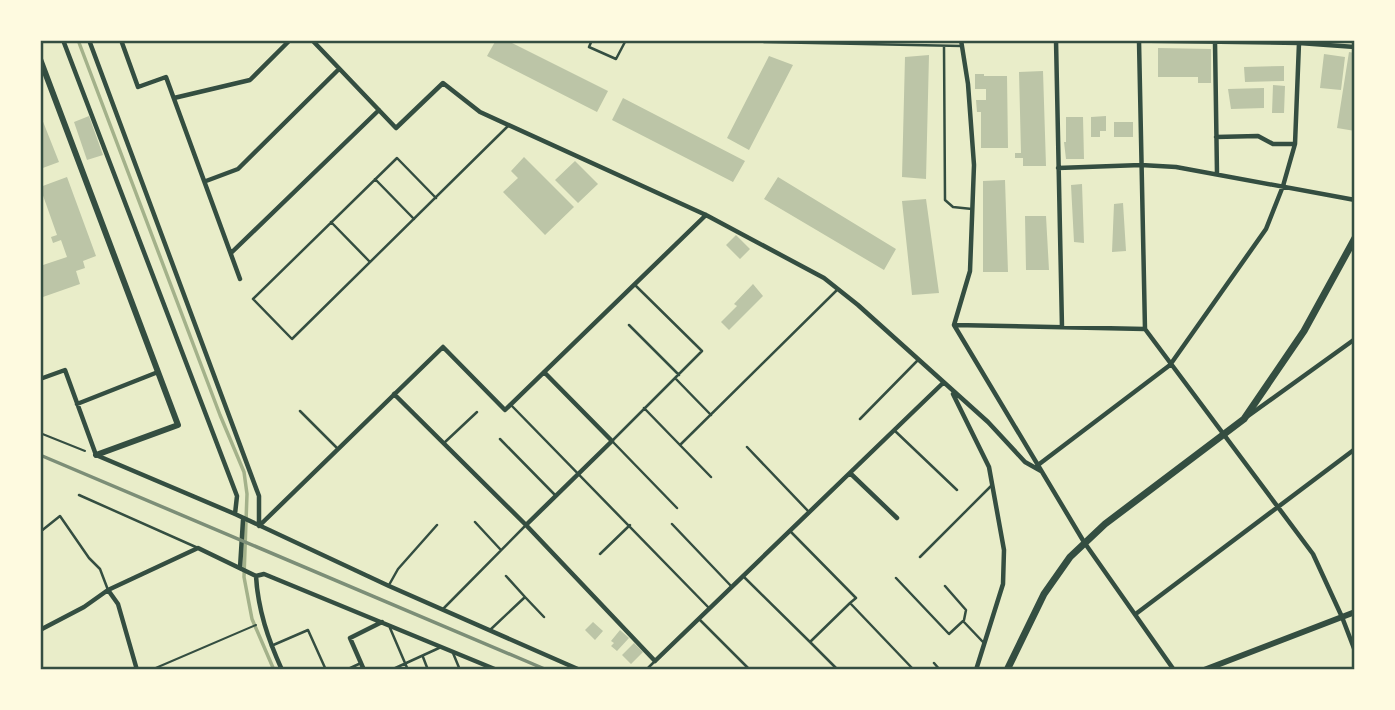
<svg xmlns="http://www.w3.org/2000/svg" width="1395" height="710" viewBox="0 0 1395 710" font-family="'Source Sans 3',sans-serif">
<rect width="100%" height="100%" fill="#e9edc9"/>
<g fill="none" stroke-linecap="round" stroke-linejoin="round">
<!-- stream -->
<path stroke="#a3b18a" stroke-width="3.5" d="M78,40l142,375 24,57 3,22 -3,83 8,42 22,51"/>
</g>
<!-- building -->
<path fill="#bcc5a7" d="M496,40h10l102,51 -11,21 -110,-56z
M1158,48l53,1v34h-13v-6h-40z
M1349,52l6,1v78l-18,-3z
M1324,54l21,3 -4,33 -21,-2z
M929,55l-3,124 -24,-2 3,-120z
M769,56l24,9 -44,85 -22,-12z
M1284,66v15l-39,1 -1,-15z
M1043,71l3,95h-23v-8h-8v-5h6l-2,-81z
M975,74h9v2h23l1,72h-27v-36h-4l-1,-12h10v-11h-11z
M1273,85l12,1 -1,27h-12z
M1264,88v20l-33,1 -3,-20z
M623,98l122,63 -12,21 -121,-62z
M40,114l19,48 -19,7z
M89,116l14,39 -16,5 -13,-38z
M1106,116v15h-6v6h-9v-20z
M1066,117h17l1,42h-18l-2,-17h2z
M1114,122h19v15h-19z
M524,157l50,50 -29,28 -42,-43 15,-14 -7,-7z
M575,161l23,23 -20,19 -23,-23z
M67,177l29,79 -13,5 2,7 -9,3 4,13 -40,14v-32l27,-9 -6,-17 -8,3 -2,-6 6,-2 -17,-48z
M778,177l118,72 -12,21 -120,-71z
M1005,180l3,92h-25v-91z
M1082,184l2,59 -10,-1 -3,-57z
M926,199l13,94 -27,2 -10,-94z
M1123,203l3,48 -14,1 2,-48z
M1025,216h21l3,54h-23z
M736,235l14,14 -10,10 -14,-14z
M753,284l10,12 -34,34 -8,-8 16,-16 -3,-2z
M593,622l10,9 -8,9 -10,-10z
M620,630l9,8 -12,13 -6,-5 3,-3 -3,-2z
M634,643l9,9 -12,12 -9,-9z"/>
<g fill="none" stroke-linecap="round" stroke-linejoin="round">
<!-- path -->
<path stroke="#344e41" stroke-width="2" d="M40,433l45,18
M151,670l105,-45"/>
<!-- service -->
<path stroke="#344e41" stroke-width="2.5" d="M592,40l-3,7 27,12 10,-19
M761,40l3,2 198,4
M944,46l1,154 8,7 19,2
M375,179l39,40
M436,198l-39,-40 -144,141 39,40 216,-213
M331,222l39,40
M635,285l67,66 -90,90 65,67
M629,325l50,50
M675,378l36,37
M511,405l198,203
M644,408l67,69
M300,411l38,38
M860,419l58,-59
M894,430l63,60
M500,439l56,57
M444,443l33,-31
M680,445l158,-156
M747,447l62,65
M79,495l119,53
M475,522l25,27
M672,524l60,63
M40,532l20,-16 29,42 11,11 8,21
M791,532l65,66 -6,5 62,65
M600,554l30,-29
M920,557l71,-71
M743,576l67,66
M896,578l53,56 14,-13 20,21
M389,585l9,-16 39,-44
M945,586l21,24 -2,10
M525,597l19,20
M443,609l83,-84
M699,619l50,50
M390,628l18,42
M490,630l35,-33 -19,-21
M271,646l37,-16 18,40
M453,653l7,17
M423,657l5,13
M934,663l6,7
M346,670l15,-7
M391,670l48,-22
M646,670l9,-9
M838,670l-28,-28 40,-39"/>
<!-- minor -->
<path stroke="#344e41" stroke-width="4.5" d="M63,40l174,456 -2,18
M89,40l170,456v29
M121,40l17,47 28,-10 74,202
M312,40l84,88 47,-45 37,29 226,103 118,63 34,27 130,117 37,40 16,9
M961,40l7,44 6,81 -4,106 -16,54 130,217 90,128
M1056,40l6,287
M1098,40l201,3 56,4
M1139,41l6,288 168,225 29,63 13,34
M1215,42l2,132
M174,98l76,-18 40,-40
M1216,137l42,-1 15,8h22
M1058,168l83,-3 35,2 179,33
M206,181l32,-12 101,-100
M231,253l148,-143
M955,325l190,4
M40,379l25,-9 31,85 139,59 154,72 191,84
M394,394l132,131 129,136 288,-278
M953,394l36,73 15,83 -1,34 -27,86
M77,404l81,-32
M1248,416l107,-77
M1038,465l132,-100 96,-136 17,-43 12,-42 4,-101
M850,473l47,45
M526,525l86,-84 -68,-69
M259,526l184,-179 62,63 201,-195
M240,568l3,-48
M256,576l8,-2 233,96
M108,590l10,14 19,66
M1137,613l218,-164
M40,630l44,-23 24,-17 90,-42 58,28c2,34 12,63 26,94
M364,670l-14,-32 32,-16"/>
<!-- tertiary -->
<path stroke="#344e41" stroke-width="6" d="M40,59l138,366 -82,30
M1204,670l151,-58"/>
<!-- secondary -->
<path stroke="#344e41" stroke-width="7" d="M1007,670l37,-76 26,-37 35,-33 139,-105 60,-88 51,-93"/>
<!-- rail -->
<path stroke="#7c8e77" stroke-width="3.5" d="M40,455l507,215"/>
</g>
<!-- border -->
<rect width="1395" height="710" fill="none" stroke="#fefae0" stroke-width="84"/>
<rect x="42" y="42" width="1311" height="626" fill="none" stroke="#344e41" stroke-width="2.5"/>
</svg>
